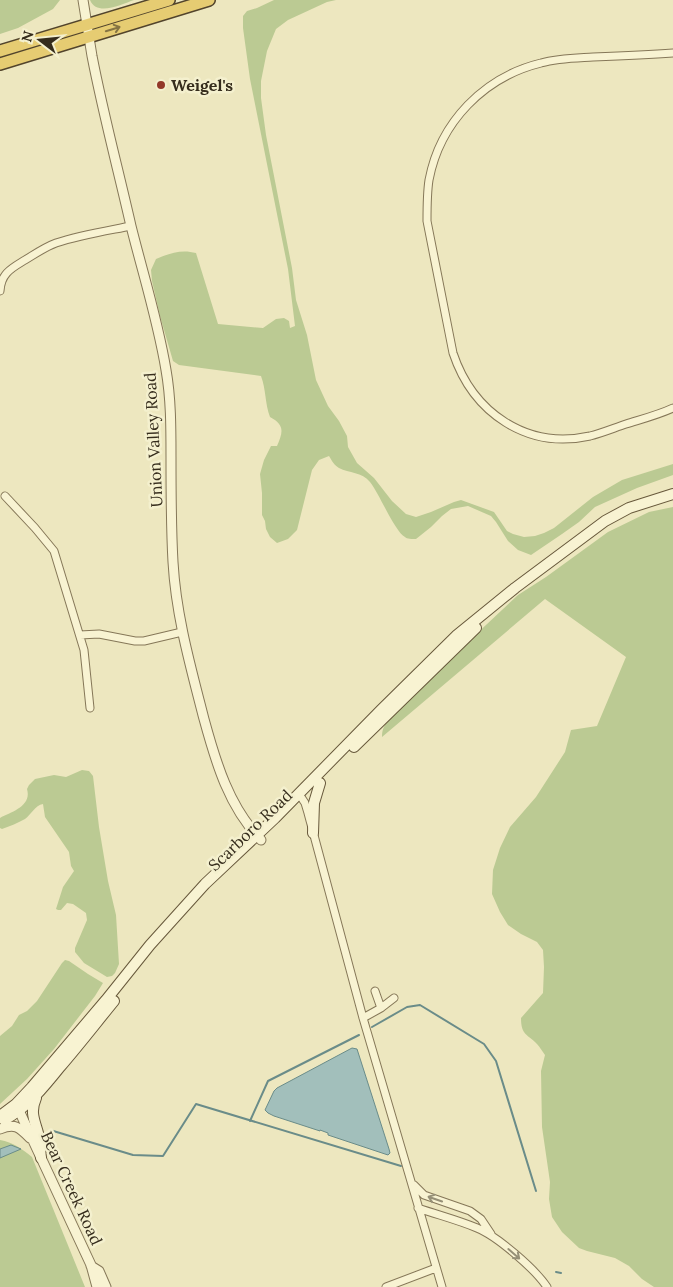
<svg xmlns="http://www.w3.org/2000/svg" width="673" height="1287" viewBox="0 0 673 1287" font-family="Lora,serif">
<rect width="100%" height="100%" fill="#ede7bf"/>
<!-- green -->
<path fill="#bbca93" d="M0,0h60l-7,9 -35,19 -18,6z
M90,0h44c-12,4 -37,17 -44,0z
M274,0h62l-9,2 -39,18 -12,9 -9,22 -6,30v17l5,37 26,133 4,32 11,35 9,45 12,26 11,15 8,15 1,11 9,16 17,15 18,23 14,13 10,3 15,-5 23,-10 7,-2 33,12 13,19 6,3 11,3 11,-1 9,-3 10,-5 39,-31 29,-17 51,-16v11l-36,13 -42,19 -16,15 -17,12 -31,21 -13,-5 -10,-9 -12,-19 -5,-6 -23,-10 -17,3 -9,7 -11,11 -15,12c-4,0 -9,0 -11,-2 -10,-5 -26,-44 -35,-55 -8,-10 -21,-9 -31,-14 -5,-3 -7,-7 -10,-12l-10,4 -7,10 -15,60 -9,9 -11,4 -7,-6 -4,-8 -1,-8 -3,-6v-22l-2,-19 4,-14 7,-14h6c6,-14 8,-21 -7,-29 -5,-13 -4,-28 -9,-41l-82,-11 -6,-4 -13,-45 -8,-35 -1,-11 5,-11c14,-6 26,-10 40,-6l22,71 45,4 13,-9 8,-1 5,3 1,7 5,-2 -7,-57 -38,-190 -7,-51v-12l4,-5 10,-3z
M673,507v780h-19l-12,-8 -13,-13 -14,-8 -28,-7 -8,-3 -17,-16 -10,-15 -3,-18 1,-17 -8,-55 -1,-56 4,-16c-3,-4 -5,-8 -8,-11 -9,-10 -16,-8 -16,-26l22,-25 1,-26 -1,-17 -6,-8 -16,-8 -13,-9 -8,-13 -8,-18 1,-24 7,-22 10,-21 26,-30 29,-45 6,-22 26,-4 29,-69 -81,-58 -163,138c0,-7 2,-12 7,-17l66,-66 63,-59 28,-18 62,-45 41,-20z
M82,770l7,1 4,5 6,51 9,54 8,34 3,49 -4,9 -3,3 -5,1 -23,-14 -9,-11v-4l12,-28 -1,-7 -13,-9 -6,-1 -6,7h-3l-2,-1 7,-22 11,-16 -3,-5 -2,-14 -24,-35 -2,-13c-8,1 -12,11 -18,15 -7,4 -15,7 -23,10l-2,-1v-10c12,-6 32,-12 27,-29l2,-4 6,-6 19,-4 12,2z
M65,960l4,1 19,13 15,9 -8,13 -41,53 -27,30 -27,25v-68l12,-10 7,-11 8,-4 10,-10 25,-38z
M0,1140c13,2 22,9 32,17l53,130h-85z"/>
<!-- water -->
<path fill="#a2bfbb" stroke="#6a8c89" d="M352,1048l5,1 32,100 1,4 -2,2 -60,-20v-2l-8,-3v1l-46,-15 -6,-3 -3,-3 9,-19 3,-3z
M11,1145l10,4 -21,9v-9z"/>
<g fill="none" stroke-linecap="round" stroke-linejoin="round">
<!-- stream -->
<path stroke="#6a8c89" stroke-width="2" d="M372,1027l35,-20 13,-2 64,39 12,17 40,130
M250,1121l18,-40 91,-46
M48,1133l2,-3 83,25 30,1 33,-52 205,62
M556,1272l5,1"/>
<defs>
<path id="minor" d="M673,53c-27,2 -53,3 -80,4 -17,1 -35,1 -52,6 -57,14 -101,59 -112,117 -2,13 -2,27 -2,41l26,132c20,60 74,97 137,83 12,-3 24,-8 36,-12 16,-5 32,-9 47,-16
M0,291c1,-18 12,-23 25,-31 10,-6 20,-13 31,-17 24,-8 50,-12 75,-17
M5,496l30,32 19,23 30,99 6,58
M80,635l19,-1 36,7h9l38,-9
M299,794l6,9 3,10 55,205 79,269
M375,991l6,17
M363,1018l18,-10 13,-10
M414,1185l10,10 46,16 11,8 10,15
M418,1208c20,7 40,12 59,20 20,8 58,41 70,59
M386,1287l50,-19"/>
<path id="tertiary" d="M83,0c3,19 6,37 9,56 11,57 26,113 39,170 12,48 27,95 35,144 5,28 5,58 5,87 0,35 0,70 2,105 3,54 18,106 31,157 12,44 25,88 57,121
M16,1104l75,161 6,22
M0,1129c15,-6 19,-2 30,9
M91,1266l8,5 7,16"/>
<path id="secondary" d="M354,747l122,-119
M313,833l1,-30 6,-20
M36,1098c-6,14 -2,21 2,35 2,8 2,17 3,25
M0,1116l16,-12 16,-17 74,-87 44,-55 55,-61 70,-66 106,-108 75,-74 59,-48 90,-67 24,-13 44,-14
M4,1120c24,-13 40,-33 56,-53 19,-22 36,-44 54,-66"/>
<path id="trunk" d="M0,51l169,-51
M0,64l209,-64"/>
</defs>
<!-- minor casing -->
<use href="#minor" stroke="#857758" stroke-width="9"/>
<!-- tertiary casing -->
<use href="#tertiary" stroke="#857758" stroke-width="11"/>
<!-- secondary casing -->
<use href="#secondary" stroke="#67583b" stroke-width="12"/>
<!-- trunk casing -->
<use href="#trunk" stroke="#52442c" stroke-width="14"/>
<!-- minor -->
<use href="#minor" stroke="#f8f3d2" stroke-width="7"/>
<!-- tertiary -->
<use href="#tertiary" stroke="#f8f3d2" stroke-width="9"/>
<!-- secondary -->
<use href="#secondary" stroke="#f8f3d2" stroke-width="10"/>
<!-- trunk -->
<use href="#trunk" stroke="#e6cc72" stroke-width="11"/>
</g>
<!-- one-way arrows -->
<defs><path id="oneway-shaft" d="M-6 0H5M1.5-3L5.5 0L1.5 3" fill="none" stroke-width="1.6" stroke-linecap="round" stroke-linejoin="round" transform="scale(1.25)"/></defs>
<use stroke="#857443" href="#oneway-shaft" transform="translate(113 29) rotate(-17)"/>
<g stroke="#969077">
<use href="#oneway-shaft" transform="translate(435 1199) rotate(-161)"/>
<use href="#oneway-shaft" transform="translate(514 1254) rotate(41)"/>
</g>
<!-- markers -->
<circle fill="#933929" stroke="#f4f0ce" stroke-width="2" cx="161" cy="85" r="5"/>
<g text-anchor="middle" stroke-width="5" stroke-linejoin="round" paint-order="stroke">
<!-- poi labels -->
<g font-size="16" font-weight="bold" fill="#352c1c" stroke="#f4f0ce" text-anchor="start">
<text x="171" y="91">Weigel's</text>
</g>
<!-- street labels -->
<g font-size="16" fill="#352c1c" stroke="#f4f0ce">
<text transform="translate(153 440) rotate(-93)" y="6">Union Valley Road</text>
<text transform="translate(250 830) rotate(-44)" y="6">Scarboro Road</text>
<text transform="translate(72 1188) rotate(65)" y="6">Bear Creek Road</text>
</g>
</g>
<!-- north arrow -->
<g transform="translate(40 40) rotate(286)" stroke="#f4f0ce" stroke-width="4" paint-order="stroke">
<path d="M0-4L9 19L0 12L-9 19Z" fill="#352c1c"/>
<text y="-8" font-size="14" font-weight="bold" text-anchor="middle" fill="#352c1c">N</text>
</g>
</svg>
